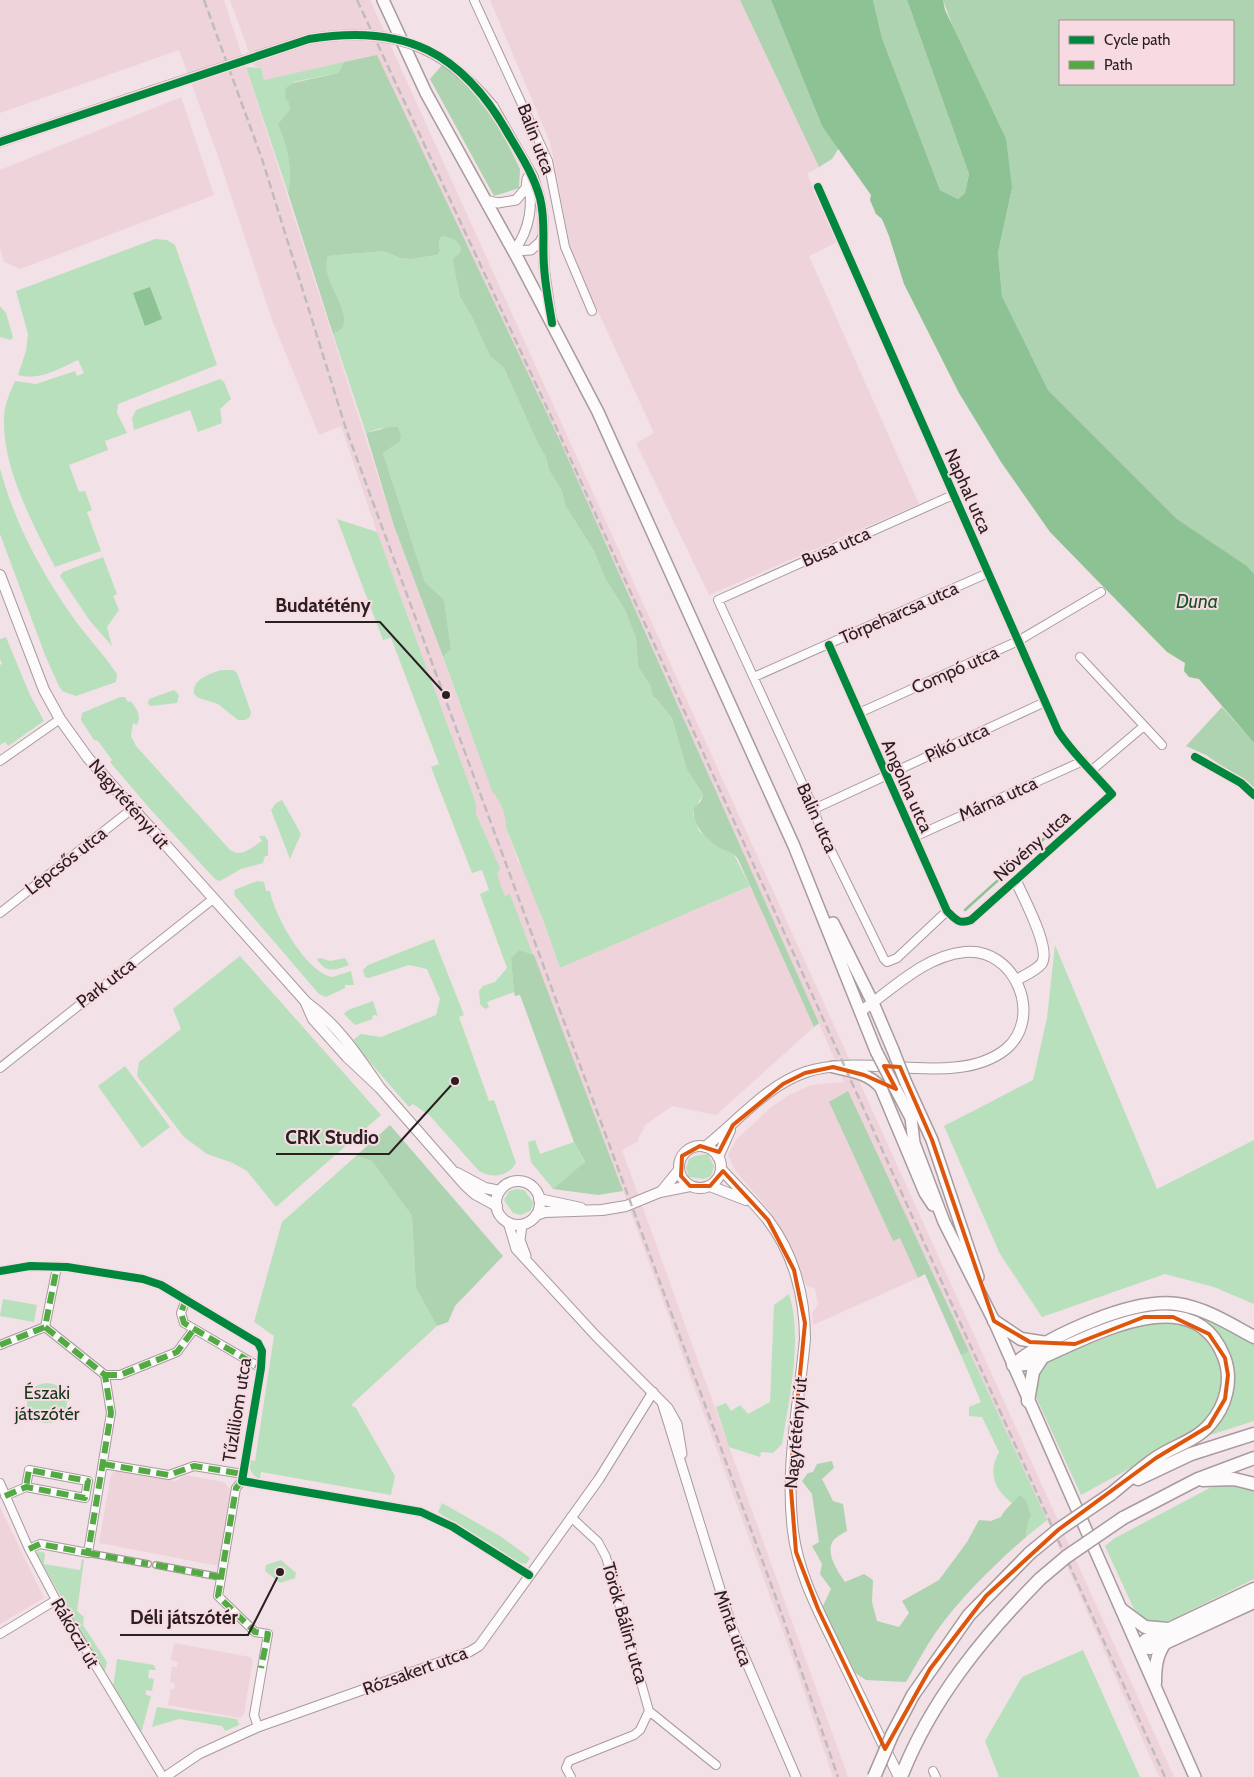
<svg xmlns="http://www.w3.org/2000/svg" width="1254" height="1777" viewBox="0 0 1254 1777" font-family="Cabin,sans-serif">
<rect width="100%" height="100%" fill="#f2e1e6"/>
<!-- built -->
<path fill="#efd3da" d="M0,0h224l170,526 98,265 8,10 6,16v11l12,34 5,4 37,102 190,-82 64,141 -98,88 -44,-9 -27,19 -8,17 -15,8 226,627h-15l-38,-112 -172,-474 -113,-296 -5,1 -8,-22 2,-6 -23,-54v-11l-99,-271 -36,-106 -22,9 -47,-115 -55,-167 -38,-103 -179,63z
M230,0h140l804,1777h-15l-112,-257 -124,-269 -94,-148 64,137 7,-3 18,41 -105,47 -1,-12 6,-9 -3,-15 -9,-4 -22,-51 -16,-25 -33,-39 -7,-15 8,-15 34,-32 17,-12 24,-11 33,-3 -25,-59 -258,-580 -184,-388 -113,25 -3,-12 -7,-2z
M490,0h250l79,167 -12,7 30,68 -28,14 110,248 -210,91 -73,-152 18,-10 -82,-178 -22,-113z
M181,97l33,98 -194,74 -16,-7 -4,-14v-78z
M116,1471l60,10 9,-6 39,7 8,10 -13,74 -120,-23 12,-69z
M0,1507l44,91 -44,26z
M174,1643l76,14 3,3 -9,54 -4,4 -72,-13 3,-16h3l1,-5 -5,-2 2,-15h5l1,-5 -7,-2z"/>
<!-- green -->
<path fill="#b9e0bc" d="M344,62l-6,11 -45,9 -3,27 -12,15c9,23 15,43 10,69l-42,-126 15,1 3,12z
M442,236l13,4 6,7 -1,7 -7,5v4l7,34 12,20 13,29 5,10 14,12 34,76 8,13 3,13 13,21 3,14 29,46 11,27 20,32 11,28 2,28 14,20 3,12 17,20 15,52 16,24 -10,19 6,18 22,17 12,5 17,33 -190,82 -17,-48 -37,-92c0,-15 -5,-26 -14,-37l-49,-134 8,-8 -7,-49 -19,-18 -42,-129 12,-9 -14,-16 -15,5 -33,-99 9,-5 -3,-28 -5,-7 -7,-18 -1,-13 2,-7 55,-5 17,7 11,1 26,-4 3,-4 -1,-10z
M155,239l12,1 8,5 42,120 -99,39 -1,9 10,20 -22,8 3,9 -39,15 10,27 6,-1 7,19 -5,2 14,39 -46,16c-22,-42 -53,-100 -51,-149 0,-13 6,-25 11,-37l21,3 39,-13 2,5 7,-3 -6,-13c-20,9 -38,21 -60,15l8,-24 2,-17 -12,-43z
M0,306l6,7 7,24 -2,3 -11,-3z
M220,379l4,3 7,17 -11,10 2,14 -24,9 -8,-22 -56,20 -2,-12 4,-8z
M0,468c13,51 40,102 70,145 14,21 33,40 47,61l-1,8 -40,14 -14,-5 -4,-7 -13,-29 -45,-121z
M337,519l40,13 99,271v11l24,54 -3,6 8,22 5,-2 23,61 -14,-5 -8,8 3,34 -27,10 2,5 -4,2 -5,-5 -1,-13 4,-5 12,-4 12,-14 -27,-74 9,-4 -7,-20 -10,3 -41,-106 8,-3 -48,-126 -8,2z
M103,557l14,37 -4,2 6,14 -12,17 5,19 -22,-25 -30,-45 3,-4z
M6,637l24,58 14,26 -36,25 -3,-4 -5,3v-80l2,-1 -2,-5v-20z
M221,670h12l4,3 14,39 -1,5 -5,3h-7l-20,-16 -19,-6 -5,-4c-2,-15 16,-20 27,-24z
M174,690l5,5 -2,8 -26,3 -3,-2 1,-5z
M120,697h5l3,5 3,-1c5,8 11,13 6,24l-4,-2 -2,13 5,10 94,104c12,8 22,-3 32,-9l-3,-5h6l3,5v15h-3l-2,7 -22,6 -21,12 -4,-1 -65,-70 -41,-48 2,-2 -14,-19 -4,-1 -13,-20 1,-7z
M282,800l19,34 -11,25 -19,-49 5,-7z
M257,881l7,1 2,9h4c4,24 36,81 62,86l19,-6 3,14h-9v3l-19,9 -7,-3 -84,-98 -1,-6z
M434,939l30,76 -5,2 30,84 5,-1 22,63c-7,13 -24,16 -37,8l-49,-55 -17,-12 -4,3 -54,-62 1,-2 -3,-3 8,-6 20,3 55,-22 4,-16 -13,-30 -18,-4 -40,13 -4,-1 -2,-7 5,-5z
M1055,945l102,244 97,-49v164l-40,-17 -49,-13 -123,43 -42,-63 -56,-128 89,-46 14,-62z
M240,956l141,159 -105,92 -29,-36 -14,-8 -26,-9 -23,-17 -47,-61 2,-14 42,-33 -8,-20z
M320,958l10,3 15,-3 4,7c-14,6 -24,8 -32,-6z
M373,1001l5,16 -2,-2 -4,1 1,3 -18,6 -11,-11 4,-4z
M125,1066l45,61 -28,21 -44,-62z
M535,1140l5,14 34,-12 11,21 -32,26 -22,-27 -3,-20z
M708,1154l6,12 -3,10 -7,3 -15,-2 -3,-9 3,-9 6,-3z
M356,1156l16,5 40,55 4,72 21,38 -86,79 5,3 39,68 -4,19 -130,-23 -1,7c-9,-4 -11,-10 -11,-19l6,1 19,-125 -20,-14 28,-100z
M517,1189l7,1 10,13 -4,8 -9,4 -8,-2 -9,-13 5,-9z
M789,1294c14,44 0,106 -7,150l-9,9 -12,-1 -1,5 -31,-10 -13,-40 10,-4 5,8 9,-6 8,9 22,-12 4,-97z
M3,1299l34,6 -3,17 -34,-6z
M1202,1317l52,26v78l-44,14c24,-26 34,-64 13,-96 -5,-8 -14,-15 -21,-22z
M1156,1321c20,1 39,4 53,19 6,5 9,17 11,24 6,33 -4,53 -31,72l-108,59 -45,-98c-2,-15 0,-25 12,-36l89,-36z
M969,1351l78,169 -21,17 1,-11 4,-11 -5,-15 -7,-4 -6,8c-18,-14 -26,-30 -14,-52l-17,-35 -13,-1v-9l12,-5 -20,-47z
M27 1403a20 20 0 1 1 40 0a20 20 0 1 1-40 0Z
M1221,1482l33,8v89l-81,40 -15,5 -16,-6 -8,-9 -29,-63 10,-8z
M442,1503l58,33 30,22 -4,6 -12,-2 -76,-50z
M38,1551l7,2 -1,11 36,6 2,-11 2,1 -7,51 7,6 -1,8 24,37 -3,12 -67,-120z
M281,1560l15,13 -1,5 -15,5 -15,-12 1,-6z
M1083,1650l57,127h-141l-14,-36 37,-64z
M117,1659l37,6 2,5h-7l-1,8 6,1 -2,12 -6,-1v5l5,1 -9,34 -2,1 -27,-44z
M157,1707l80,12 2,6 -14,6 -3,-5 -43,-7 -27,8z"/>
<!-- forest -->
<path fill="#add3b0" fill-rule="evenodd" d="M740,0h31l51,126 17,22 -7,11 -13,8z
M873,0h34l62,174 -4,19 -7,6 -18,-9 -58,-152z
M943,0h311v574l-7,-8 -70,-47 -129,-129 -46,-94 -4,-43 14,-65zM1060,21h173v63h-173z
M377,55l184,388 258,580 -5,4 -76,-168c-5,-7 -9,-7 -16,-10 -15,-9 -30,-23 -28,-41l7,-7 2,-7 -16,-24 -15,-52 -20,-24 -1,-8 -13,-20 -2,-28 -11,-28 -20,-32 -11,-27 -29,-46 -3,-14 -13,-21 -3,-13 -8,-13 -34,-76 -14,-12 -5,-10 -13,-29 -12,-20 -7,-34v-4l7,-6 1,-6 -6,-7 -13,-4 -3,5 1,10 -3,4 -26,4 -11,-1 -17,-7 -55,5c-9,27 24,49 14,73l-9,5 -45,-141c5,-26 -1,-46 -10,-69l12,-15 -1,-6 -4,-5 1,-10 7,-5 45,-10 6,-11z
M443,64l17,12 37,46 23,47 -1,19 -25,8 -64,-117z
M391,427h7l3,9 -1,5 -17,12 42,129 19,18 7,49 -8,8 -49,-131 -28,-93z
M1222,707l32,36v45l-48,-33 -20,-9z
M519,950l15,5 89,236 -25,4 -45,-6 32,-27 -11,-20 -54,-147 -5,1 -1,-4 -3,-34z
M848,1091l121,260 -8,4 -36,-81 -7,4 -18,-40 -7,3 -64,-139z
M390,1125l113,131 -48,50 -7,16 -11,4 -21,-38 -4,-72 -40,-55 -16,-5z
M832,1461l2,7 -12,11 11,22 10,3 4,27c-4,2 -11,6 -14,10 -8,12 5,31 12,41l19,-8 9,6 -1,22 5,19 22,6 10,-14 -7,-12 37,-21 28,-38 12,-22 12,1 10,-4c4,-9 13,-14 18,-22l7,5 5,15 -4,11 -1,11c-33,29 -64,59 -90,95 -11,16 -20,33 -30,50l-40,-2 -14,-9 -30,-63 9,-19 -11,-15 2,-10 -10,-18 7,-4 -7,-48 -10,-13 6,-8 5,-1 4,-8z"/>
<!-- water -->
<path fill="#8cc294" d="M771,0h102l9,38 58,152 18,9 7,-6 4,-19 -62,-174h36l2,10 61,129 6,49 -14,65 4,43 46,94 129,129 70,47 7,8v169l-55,-64 -10,-2 -5,-6 1,-8 -18,-11 -117,-120 -49,-70 -42,-69 -55,-109 -15,-48 -7,-17 -6,-5 -6,-14 1,-5 -49,-69z
M150,287l12,32 -17,7 -12,-33z"/>
<g fill="none" stroke-linecap="round" stroke-linejoin="round">
<!-- stream -->
<path stroke="#8cc294" stroke-width="2.5" d="M965,910l103,-93"/>
<defs>
<path id="pedestrian" d="M88,1553l60,11
M156,1565l64,12"/>
<path id="minor" d="M474,0l74,161 17,86 27,64
M818,187l240,544c15,23 36,42 54,63l-141,126c-12,5 -16,-1 -24,-9l-118,-266
M1080,657l82,88
M754,677l234,-104
M859,713l159,-72 83,-49
M0,761l60,-42
M1092,770l52,-44
M814,809l231,-107
M914,837l169,-76
M947,911l-50,47 -10,4 -3,-3 -64,-131 -6,-19 -96,-209 235,-105
M0,913l132,-104
M0,1068l213,-169
M0,1271l30,-5 37,1 76,12 18,6 97,58 4,8 -1,17 -19,113 179,31 32,15 76,48
M186,1299l-5,14 3,10 77,45
M0,1345l45,-18
M105,1375h15l57,-23 17,-23
M103,1464l66,11 25,-9 49,8
M242,1481l-6,7 -18,108 37,36 13,2 -14,81 4,12
M0,1483l29,66 27,51 107,177
M5,1496l21,-9 59,11 3,-17 -59,-11 -3,17
M571,1517l27,25 8,15 43,154 67,54
M29,1549l11,-5 48,9 23,-140 -6,-38 -60,-48 12,-60
M0,1634l56,-34
M933,1771l3,6
M571,1777l-5,-9 3,-7 65,-26 6,-5 9,-19"/>
<path id="tertiary" d="M493,106l40,70 7,22 3,19 1,50 7,50
M0,142l151,-51
M485,200l13,3 18,-3 10,-12 1,-9
M514,251c17,-23 19,-47 14,-74
M514,251l17,-1 9,-8 3,-6
M508,1222l8,27 80,87 72,72 9,16 5,30
M522,1225l-2,15 6,16
M662,1402l70,226 64,149
M165,1777l34,-23 59,-27 211,-75 10,-6 120,-167 54,-87"/>
<path id="secondary" d="M0,575l44,115 16,29 28,39 218,244c32,23 52,54 74,86
M1016,980c8,-4 21,-10 26,-17 9,-15 -19,-66 -26,-82
M306,1003l7,16 34,38 33,31 85,97 10,9 22,12
M679 1167a21 21 0 1 1 42 0a21 21 0 1 1-42 0Z
M705,1147c32,-25 62,-62 101,-75 59,-20 151,17 200,-23 38,-32 9,-102 -41,-97 -41,4 -72,37 -104,59
M718,1157l12,-27
M721,1169c15,17 33,33 47,51 26,34 37,77 37,119 -6,65 -20,127 -12,192 5,42 25,79 43,116 21,44 42,87 63,130
M457,1173l28,15 15,3
M496 1203a22 22 0 1 1 44 0a22 22 0 1 1-44 0Z
M710,1186l36,14
M661,1192l18,-22
M539,1199l42,9
M536,1215l9,-3 57,-2 24,-4 34,-14 30,-6"/>
<path id="primary" d="M383,0l43,93 93,168 79,151 196,434 82,205
M833,923l40,80 20,47
M833,1067c18,4 36,6 48,21l44,105 8,12
M906,1083l26,57 46,137
M893,1084l18,34 3,25 30,79 50,99 201,456"/>
<path id="trunk" d="M994,1321l27,18 26,4
M1013,1365l13,-1c53,-20 165,-92 198,-7 9,23 2,49 -14,67 -14,17 -37,22 -54,34 -16,11 -30,24 -45,36
M1013,1365c36,-29 118,-67 164,-61 28,4 53,20 77,33
M1028,1401l5,-29 9,-14
M1138,1479l53,-25 63,-20
M1203,1480l31,-1 20,5
M1123,1518l75,-39 56,-21
M1122,1610l23,17 23,2
M1139,1647l7,-7 108,-51
M1139,1647l11,1 15,-5 89,-41
M1155,1683c0,-15 1,-28 10,-40
M913,1695l56,-80 61,-62
M901,1777c30,-77 82,-140 139,-198"/>
</defs>
<!-- pedestrian casing -->
<use href="#pedestrian" stroke="#a79b9e" stroke-width="8"/>
<!-- minor casing -->
<use href="#minor" stroke="#a79b9e" stroke-width="10"/>
<!-- tertiary casing -->
<use href="#tertiary" stroke="#a79b9e" stroke-width="11"/>
<!-- secondary casing -->
<use href="#secondary" stroke="#a79b9e" stroke-width="12"/>
<!-- primary casing -->
<use href="#primary" stroke="#a79b9e" stroke-width="14"/>
<!-- trunk casing -->
<use href="#trunk" stroke="#a79b9e" stroke-width="15"/>
<!-- pedestrian -->
<use href="#pedestrian" stroke="#fdfafb" stroke-width="5.5"/>
<!-- minor -->
<use href="#minor" stroke="#fdfafb" stroke-width="8"/>
<!-- tertiary -->
<use href="#tertiary" stroke="#fdfafb" stroke-width="9"/>
<!-- secondary -->
<use href="#secondary" stroke="#fdfafb" stroke-width="10"/>
<!-- primary -->
<use href="#primary" stroke="#fdfafb" stroke-width="11"/>
<!-- trunk -->
<use href="#trunk" stroke="#fdfafb" stroke-width="12"/>
<!-- rail -->
<path stroke="#bfbcbc" stroke-width="2.5" stroke-dasharray="8 4" stroke-linecap="butt" d="M204,0l58,159 84,270 429,1166 63,182
M357,0l206,442 602,1335"/>
<defs>
<path id="tertiary-bridge" d="M151,91l158,-52c80,-13 132,4 184,67"/>
<path id="primary-bridge" d="M893,1050l13,33
M876,1051l17,33"/>
<path id="trunk-bridge" d="M1030,1553l28,-23 53,-36
M1040,1579l26,-22 57,-39
M874,1777l18,-42 21,-40"/>
</defs>
<!-- tertiary-bridge casing -->
<use href="#tertiary-bridge" stroke="#a79b9e" stroke-width="11" stroke-linecap="butt"/>
<!-- primary-bridge casing -->
<use href="#primary-bridge" stroke="#a79b9e" stroke-width="14" stroke-linecap="butt"/>
<!-- trunk-bridge casing -->
<use href="#trunk-bridge" stroke="#a79b9e" stroke-width="15" stroke-linecap="butt"/>
<!-- tertiary-bridge -->
<use href="#tertiary-bridge" stroke="#fdfafb" stroke-width="9"/>
<!-- primary-bridge -->
<use href="#primary-bridge" stroke="#fdfafb" stroke-width="11"/>
<!-- trunk-bridge -->
<use href="#trunk-bridge" stroke="#fdfafb" stroke-width="12"/>
<!-- quiet -->
<path stroke="#53aa43" stroke-width="6" stroke-dasharray="12 6" stroke-linecap="butt" d="M186,1299l-5,14 3,10 77,45
M0,1345l45,-18
M105,1375h15l57,-23 17,-23
M103,1464l66,11 25,-9 49,8
M242,1481l-6,7 -18,108 37,36 13,2 -7,34
M5,1496l21,-9 59,11 3,-17 -59,-11 -3,17
M29,1549l11,-5 48,9 23,-140 -6,-38 -60,-48 12,-60
M88,1553l60,11
M156,1565l64,12"/>
<defs>
<path id="cycleway" d="M0,142l309,-103c96,-16 154,13 201,98 12,20 24,39 30,61 6,23 2,45 4,68 1,19 5,38 8,57
M818,187l240,544c15,23 36,42 54,63l-141,126c-12,5 -16,-1 -24,-9l-118,-266
M1195,757l46,26 13,12
M0,1271l30,-5 37,1 76,12 18,6 97,58 4,8 -1,17 -19,113 179,31 32,15 76,48"/>
</defs>
<!-- cycleway casing -->
<use href="#cycleway" stroke="#f8dbe2" stroke-width="11"/>
<!-- cycleway -->
<use href="#cycleway" stroke="#00873e" stroke-width="8"/>
</g>
<!-- marked area -->
<path fill="none" stroke="#de560d" stroke-width="4" stroke-linejoin="round" d="M884,1066l16,1 32,73 62,181 36,21 45,2 69,-27h29l36,17 16,24 3,17 -3,24 -16,27 -53,32 -98,72 -72,66 -56,73 -45,80 -67,-140 -22,-57 -6,-75 15,-154 -11,-53 -26,-50 -45,-49 -13,15h-20l-9,-10 1,-20 18,-10 19,6 14,-27 50,-41 22,-11 28,-6 31,8 32,14z"/>
<g text-anchor="middle" stroke-width="4" stroke-linejoin="round" paint-order="stroke">
<!-- street labels -->
<g font-size="18" fill="#2a2022" stroke="#f8dbe2">
<text transform="translate(536 139) rotate(69)" y="6">Balin utca</text>
<text transform="translate(968 491) rotate(66)" y="6">Naphal utca</text>
<text transform="translate(836 547) rotate(-24)" y="6">Busa utca</text>
<text transform="translate(899 613) rotate(-24)" y="6">Törpeharcsa utca</text>
<text transform="translate(955 670) rotate(-24)" y="6">Compó utca</text>
<text transform="translate(957 743) rotate(-25)" y="6">Pikó utca</text>
<text transform="translate(907 786) rotate(66)" y="6">Angolna utca</text>
<text transform="translate(998 799) rotate(-24)" y="6">Márna utca</text>
<text transform="translate(129 804) rotate(49)" y="6">Nagytétényi út</text>
<text transform="translate(817 818) rotate(66)" y="6">Balin utca</text>
<text transform="translate(1032 846) rotate(-42)" y="6">Növény utca</text>
<text transform="translate(66 861) rotate(-38)" y="6">Lépcsős utca</text>
<text transform="translate(106 983) rotate(-38)" y="6">Park utca</text>
<text transform="translate(237 1410) rotate(-81)" y="6">Tűzliliom utca</text>
<text transform="translate(796 1433) rotate(-85)" y="6">Nagytétényi út</text>
<text transform="translate(625 1623) rotate(74)" y="6">Török Bálint utca</text>
<text transform="translate(733 1628) rotate(70)" y="6">Minta utca</text>
<text transform="translate(75 1633) rotate(60)" y="6">Rákóczi út</text>
<text transform="translate(415 1671) rotate(-20)" y="6">Rózsakert utca</text>
</g>
<!-- park labels -->
<g font-size="18" fill="#14371c" stroke="#f8dbe2">
<text x="47" y="1399">Északi<tspan x="47" dy="21">játszótér</tspan></text>
</g>
<!-- water labels -->
<g font-size="19" font-style="italic" fill="#175327" stroke="#f8dbe2">
<text x="1197" y="608">Duna</text>
</g>
</g>
<!-- callouts -->
<path fill="none" stroke="#2a2022" stroke-width="2" d="M446 695L380 622H265M455 1081L389 1154H276M280 1572L248 1635H120"/>
<g fill="#2a2022" stroke="#f8dbe2" stroke-width="2">
<circle cx="446" cy="695" r="5"/>
<circle cx="455" cy="1081" r="5"/>
<circle cx="280" cy="1572" r="5"/>
</g>
<g font-size="19" text-anchor="middle" font-weight="bold" fill="#2a2022" stroke="#f8dbe2" stroke-width="4" stroke-linejoin="round" paint-order="stroke">
<text x="323" y="612">Budatétény</text>
<text x="332" y="1144">CRK Studio</text>
<text x="184" y="1624">Déli játszótér</text>
</g>
<!-- legend -->
<rect x="1059" y="20" width="175" height="65" fill="#f8dbe2" stroke="#a69095"/>
<rect x="1069" y="36" width="25" height="8" fill="#00873e" stroke="#a69095"/>
<text x="1104" y="45" font-size="15" fill="#2a2022">Cycle path</text>
<rect x="1069" y="61" width="25" height="8" fill="#53aa43" stroke="#a69095"/>
<text x="1104" y="70" font-size="15" fill="#2a2022">Path</text>
</svg>
